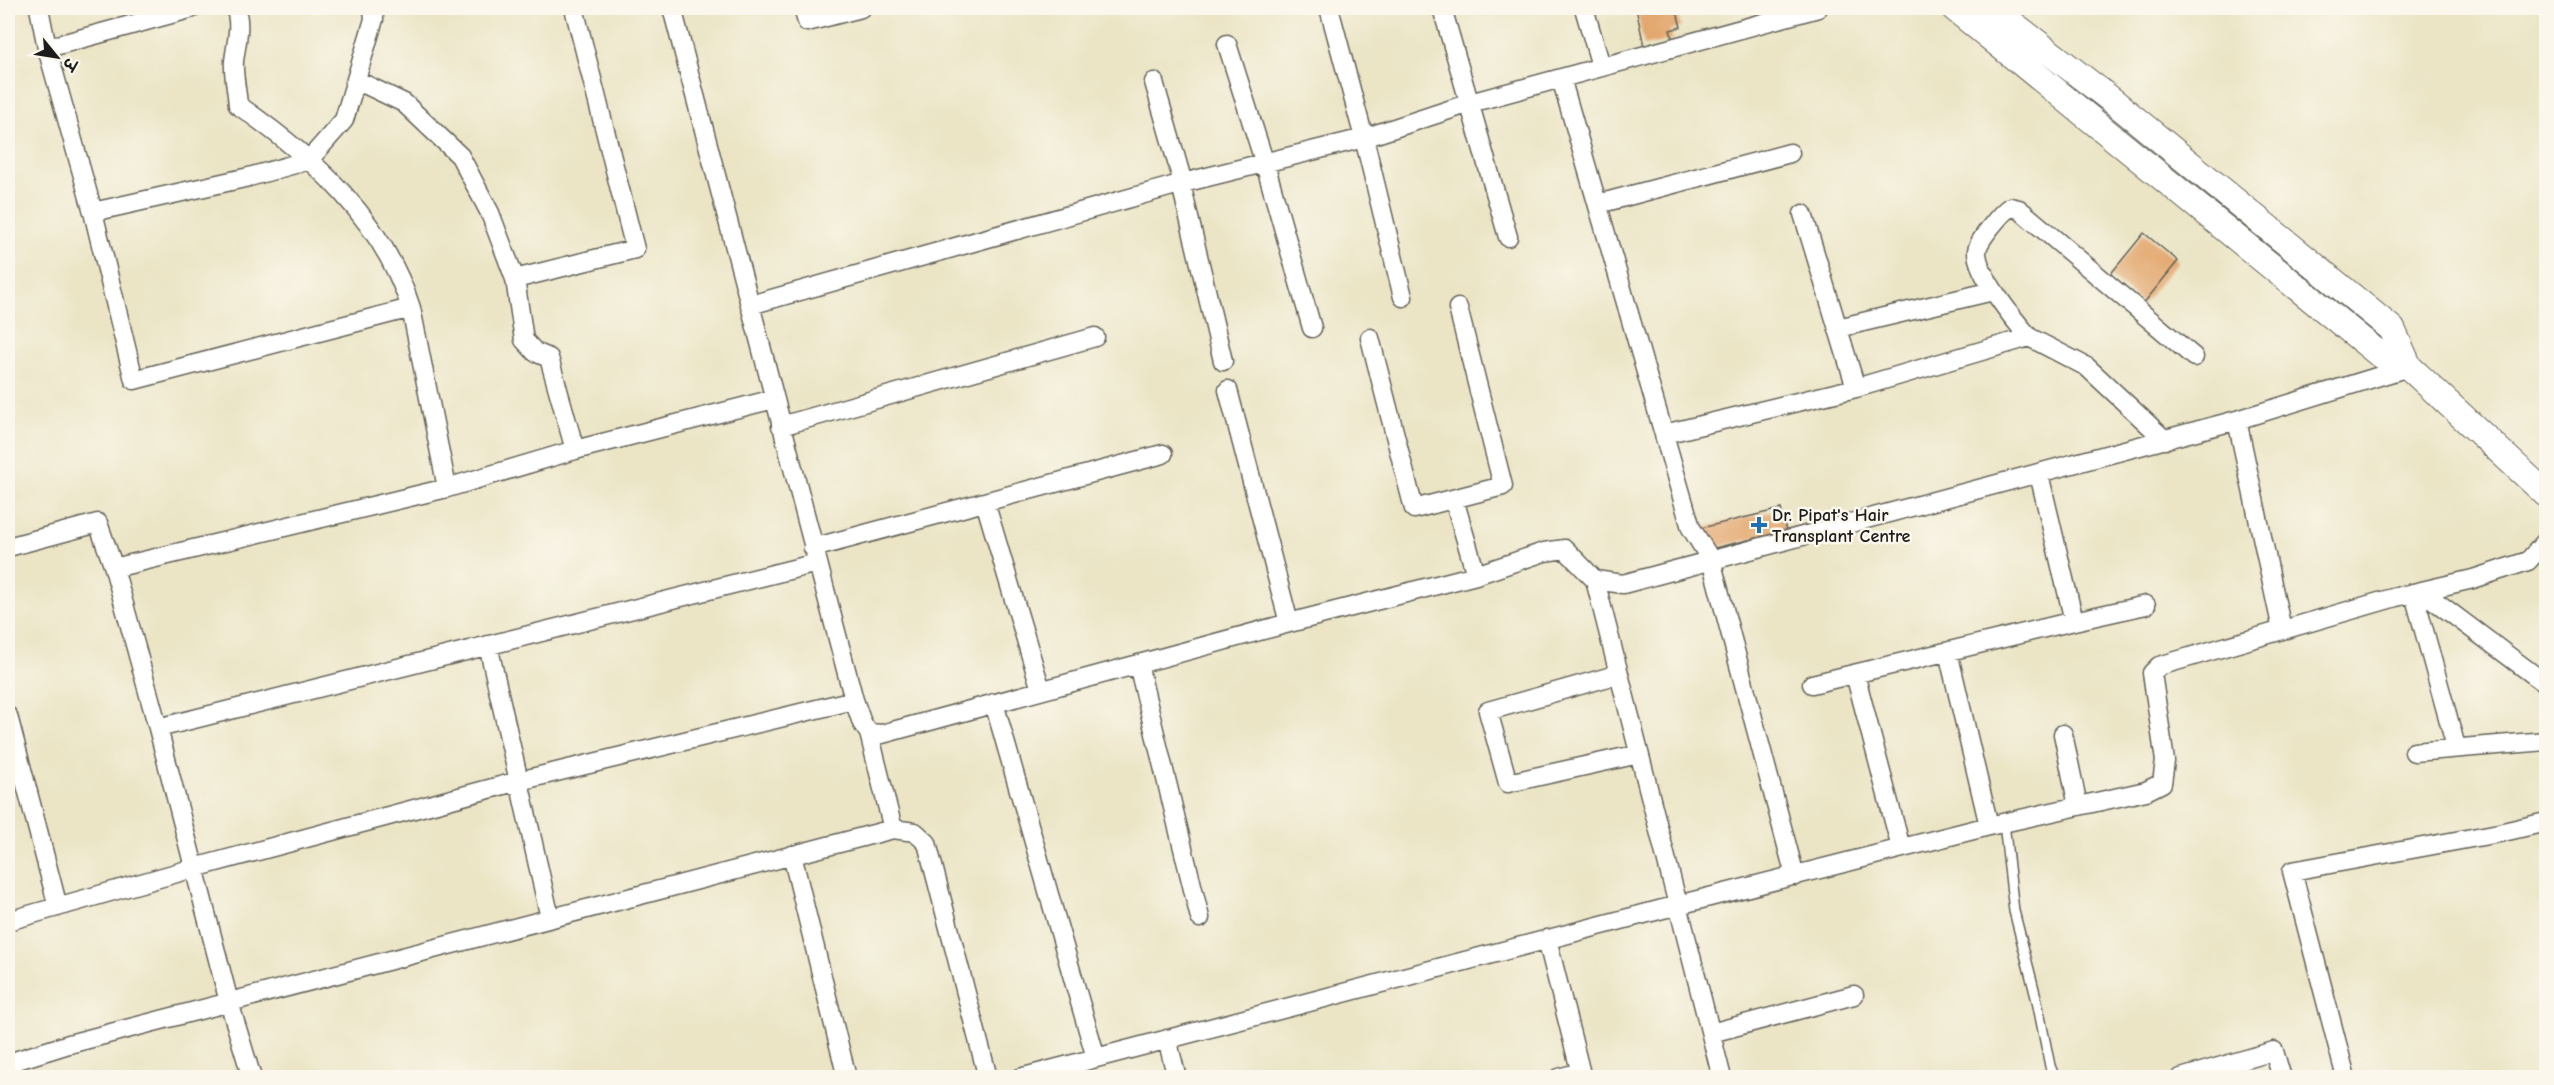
<svg xmlns="http://www.w3.org/2000/svg" width="2554" height="1085" viewBox="0 0 2554 1085" font-family="'Comic Neue','Playpen Sans Deva',sans-serif">
<rect width="100%" height="100%" fill="#fbf7ec"/>
<filter id="ink" filterUnits="userSpaceOnUse"><feTurbulence type="fractalNoise" baseFrequency=".0167" numOctaves="2"/><feDisplacementMap in="SourceGraphic" scale="12" xChannelSelector="R" yChannelSelector="G"/><feConvolveMatrix kernelMatrix="1 2 1 2 8 2 1 2 1" color-interpolation-filters="sRGB"/></filter>
<filter id="wash" filterUnits="userSpaceOnUse"><feTurbulence type="fractalNoise" baseFrequency=".008" numOctaves="4" result="noise"/><feDisplacementMap in="SourceGraphic" scale="24" xChannelSelector="R" yChannelSelector="G"/><feGaussianBlur stdDeviation="1.35" result="paint"/><feColorMatrix in="noise" values="0 0 0 0 0 0 0 0 0 0 0 0 0 0 0 0 0 1.4 0 .05"/><feComposite in="paint" operator="in"/></filter>
<g filter="url(#wash)">
<rect width="100%" height="100%" fill="#ebe5c6"/>
<g id="blocks">
<!-- building -->
<path fill="#e3a870" d="M1636,8h40l5,19 -11,3 3,10 -29,6z
M2144,233l34,28 -35,43 -34,-28z
M1781,509l5,22 -80,19 -5,-22z"/>
</g>
</g>
<g filter="url(#ink)">
<use href="#blocks" fill-opacity="0" stroke="#646258" stroke-width="1.5"/>
<g fill="none" stroke-linecap="round" stroke-linejoin="round">
<defs>
<path id="lane" d="M2004,823l10,88 23,90 13,65 5,12"/>
<path id="street" d="M39,8l8,40
M235,8c7,16 1,36 -1,53 -1,14 3,30 4,44 76,53 144,113 173,203l-277,72 -41,-168 156,-35 60,-17 35,-40 30,-101 -1,-11
M672,8l182,692 8,23 7,10 13,1 407,-111 187,-48 68,-23 21,-3 30,31 28,4 614,-164 172,-53
M803,8l4,14 54,-14
M1329,8l35,130 39,159
M1442,8l66,229
M1584,8l17,58
M1227,44l38,120 47,164
M1561,78l130,450 20,32 84,316
M356,80l48,23 56,53 30,57 25,66 120,-30 -61,-241
M1154,82l29,101 -2,1 42,177
M1598,204l192,-51
M93,212l-46,-164 146,-40
M1803,214l53,174
M515,279l9,61 11,12 14,6 26,92
M750,305l433,-122 181,-45 106,-35 348,-95
M411,308l36,180
M1838,328l155,-37
M2029,337c-14,-16 -53,-64 -52,-86 1,-11 25,-39 33,-44l9,2 175,148
M1370,338l44,171 89,-23 -45,-178
M1228,390l61,233
M2237,420l45,210
M781,426l314,-89
M1664,434l192,-46 173,-51 58,30 78,73
M1454,499l22,76
M985,502l56,188
M8,547l90,-24 16,45
M813,548l350,-94
M2423,592l123,92
M2414,594l42,153
M2074,621l72,-16
M488,645l62,273
M1948,652l41,174
M1138,664l62,254
M1619,674l-131,37 20,72 131,-29
M1855,674l46,174
M1812,684l262,-63 -35,-147
M994,703l102,355
M8,716l50,191
M158,728l-44,-160 333,-80 128,-38 199,-51
M2063,734l15,72
M2414,752l132,-11
M893,829l22,3 12,11 61,235
M792,855l55,223
M8,921l186,-53 325,-87 335,-81
M1547,939l35,139
M1711,1033l143,-38
M1167,1039l10,39
M8,1063l61,-19 824,-215 -24,-96
M252,1078l-23,-76 -71,-274 659,-165
M1020,1078l658,-173 -83,-325
M1559,1078l21,-6
M1722,1078l-44,-173 311,-79 157,-35 16,-8 3,-22 -13,-88 7,-7 237,-69 77,-18 55,-18 18,-20
M2181,1078l93,-27 8,27
M2346,1078l-54,-207 207,-38 47,-11"/>
<path id="secondary" d="M1954,8l425,346 30,13 137,127
M1992,8l121,93 279,228 17,38"/>
</defs>
<!-- lane casing -->
<use href="#lane" stroke="#646258" stroke-width="12"/>
<!-- street casing -->
<use href="#street" stroke="#646258" stroke-width="21"/>
<!-- secondary casing -->
<use href="#secondary" stroke="#646258" stroke-width="28"/>
<!-- lane -->
<use href="#lane" stroke="#fff" stroke-width="9"/>
<!-- street -->
<use href="#street" stroke="#fff" stroke-width="18"/>
<!-- secondary -->
<use href="#secondary" stroke="#fff" stroke-width="26"/>
</g>
</g>
<!-- markers -->
<path fill="#1f6fb2" stroke="#fbf7ec" stroke-width="2" d="M1756 516h6v6h6v6h-6v6h-6v-6h-6v-6h6z"/>
<g text-anchor="middle" stroke-width="5" stroke-linejoin="round" paint-order="stroke">
<!-- poi labels -->
<g font-size="18" font-weight="bold" fill="#1c1c1c" stroke="#fbf7ec" text-anchor="start">
<text x="1772" y="521">Dr. Pipat's Hair<tspan x="1772" dy="21">Transplant Centre</tspan></text>
</g>
</g>
<!-- margin -->
<rect width="2554" height="1085" fill="none" stroke="#fbf7ec" stroke-width="30"/>
<!-- north arrow -->
<g transform="translate(57 57) rotate(120)" stroke="#fbf7ec" stroke-width="4.5" paint-order="stroke">
<path d="M0-4.5L10 22L0 15L-10 22Z" fill="#1c1c1c"/>
<text y="-9" font-size="16" font-weight="bold" text-anchor="middle" fill="#1c1c1c">उ</text>
</g>
</svg>
